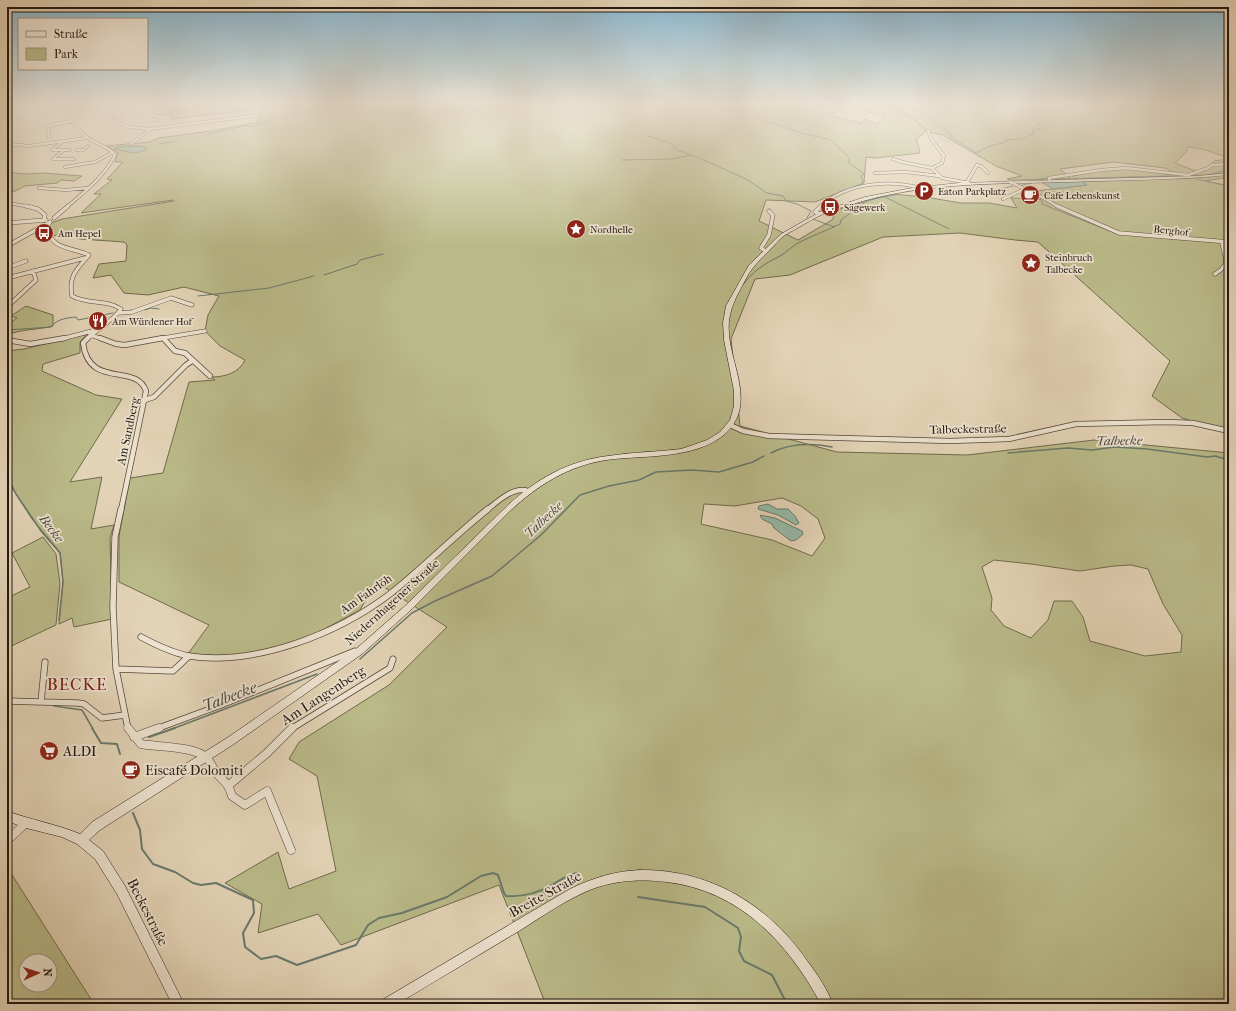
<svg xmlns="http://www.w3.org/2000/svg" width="1236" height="1011" viewBox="0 0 1236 1011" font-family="'IM FELL French Canon',serif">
<rect width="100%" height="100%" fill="#e3d3b6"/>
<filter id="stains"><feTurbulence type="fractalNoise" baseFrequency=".005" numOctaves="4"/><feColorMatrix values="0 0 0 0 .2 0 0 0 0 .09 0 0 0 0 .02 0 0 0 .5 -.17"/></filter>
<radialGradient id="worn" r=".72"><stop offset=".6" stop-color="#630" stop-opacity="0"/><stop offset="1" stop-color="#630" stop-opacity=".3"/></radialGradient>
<!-- green -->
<path fill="#baba89" stroke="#6f6a4c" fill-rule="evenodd" d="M196,104h685c14,8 36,11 45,27l-11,9h2l3,13 -44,5 -10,-1 -2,26 -49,19 -49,-2 -7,21 39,19 34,-20 5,-10 54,-16 34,3 36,6h28l28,5 -6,-10 30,1 -7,-5 2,-3 51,-6 -5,-4 103,-3 44,-3 -5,3 -19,3 24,5v247l-47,-15 -30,-22 18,-35 -132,-119 -23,-2 -55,-7 -77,4 -93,38 -35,4 -24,60 9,87 97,26 130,3 127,-15 135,13v551h-680l-5,-4 -45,-115 -158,60 -23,-31 -60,19 4,-29 -37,-21 53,-31 11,37 47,-18 -19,-95 -28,-17 10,-17 90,-57 58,-58 -71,-45 -16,28 -58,31 -56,13 -23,2 -35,-2 21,-29 -90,-43v-46l11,-58 33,-5 26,-91 26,-2 -4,-3c14,0 28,-4 34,-17l-25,-14 -15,-15 3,-16 11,-19 -35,-9 -36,8 -24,-2 -13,-18 -18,3 6,-14 27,-3 1,-16 -3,-3 -44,-3 -15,-4 -15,1 -2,-8 3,-5 11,-4 112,-18 -1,-1 -92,13 20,-19h-7l18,-14 -5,-1 16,-17h-8l3,-9 -11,-7 42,-4 10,-4 52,-7 48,-9 1,-13 -88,10v-4h-13l-12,-5 21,-4 7,3 20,-3zM846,106l10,4 2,-2 27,9 -9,7 -11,-5 -4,4 -31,-8zM782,498l19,8 17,13 7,19 -13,18 -40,-16 -71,-16 3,-20 31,2zM994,560l37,4 49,7 34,-5 17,-1 17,4 15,35 19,31 -1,17 -36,4 -55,-15 -7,-24 -11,-16h-18l-6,19 -17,18 -27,-12 -13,-16 1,-12 -10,-31z
M882,104h347v54l-27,-9 -14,-2 -1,4 -12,12 23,9 -6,2h-15l-12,-6 -51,-6 -54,7 12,10 -61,1 -4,-1 15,-3 -26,-10 -53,-31 -14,-3 -20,-17z
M1229,159v14l-20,2 -133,4 -4,-3 30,-6 30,-2 38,7 18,1 21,-7 5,-8z
M7,172l17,2 19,-1 39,3 -8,5 -13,-1 -4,3 -32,3 -12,6 -6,-3z
M26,306l27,9v11c-15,4 -32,3 -46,9v-10l10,-7 -6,-2z
M87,334l-7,8v11l-37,11 -1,7 54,24 26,4 -52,83 32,-5 -11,52 23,-4 -4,13 2,81 -38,8 -2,-9 -13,6 4,-42 -3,-30 -28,-33 -25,-39v-129l17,-2z
M43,537l13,17 4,30 -4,41 -49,23v-50l23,-11 -18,-34z
M7,867l87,137h-87zM26,961h24v24h-24z"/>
<!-- water -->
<path fill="#96b9a9" stroke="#68796c" d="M137,146l9,1 1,3 -13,3 -20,-4 6,-2z
M1081,181l6,4 -34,4 -12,-7z
M768,504l9,5h11l7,7 4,7 -3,2 -18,-10 -20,-6 1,-3z
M760,515l15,3 27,13 1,3 -7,6 -5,1 -17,-13 -2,-4 -10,-5z"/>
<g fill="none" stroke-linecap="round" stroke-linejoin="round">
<!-- stream-far2 -->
<path stroke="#68796c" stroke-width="1" d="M887,104l27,5 15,6 23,22 24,16
M383,105l4,-1
M764,120l37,13 30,7 17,16
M205,135l38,-9h11l23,-8h8l22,-8 66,-2
M648,136l22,7 7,7 20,7 49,22 21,14 16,3 3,5 11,3 14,7 -4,7
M1024,139l6,-4h3v-5l9,-2v-2l-10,-7 4,-1 -5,-3 -4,-8 3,-3
M158,144l19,-3
M976,153l14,-7 16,-4 -1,-2 16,-1
M849,158l-1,4 16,12 -3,2 2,5 -1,4
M622,160l51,-1 18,-4
M1211,174l18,-5
M1052,179l115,-3
M1176,179l35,-2
M1196,179l33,7
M1031,180l16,-2
M1018,186l14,-3
M1001,189l12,-3
M839,192l14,-4
M885,197l64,32
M1037,197l5,4v3l73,29
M853,204l7,3
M813,219l21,8
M324,275l33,-11 3,-4 23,-6
M742,286c11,-15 22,-22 38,-30 6,-3 11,-9 18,-13 13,-7 28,-12 42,-19l1,-4 27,-20 27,-5
M198,296l71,-8 45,-12
M145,310l6,-2 8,1
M7,330l44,-3c6,-8 15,-9 25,-10l2,3 35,-7"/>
<!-- stream-far1 -->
<path stroke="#68796c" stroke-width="1.5" d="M771,453c19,-10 40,-10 61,-6
M1008,453l60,-5 24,2 23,-3 32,2 60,8 8,-1 14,4
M7,476l9,18 25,37 19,22 3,29 -4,38
M360,659l52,-46 23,-12 57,-25 49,-41 39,-40 29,-9 30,-6 17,-8 36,-2 27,2 34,-10 11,-6
M54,706l28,4 11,19
M172,729l145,-55"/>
<!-- stream -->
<path stroke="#68796c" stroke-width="2" d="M92,728l9,15 16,1 3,10
M149,737l26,-9
M133,813l7,17 2,19 11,15 22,8 18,11 8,2 15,-2 37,17 1,13 -11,20 2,14 16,12 15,-3 21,9 59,-20 12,-20 11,-7 23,-5 45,-16 34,-21 12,-3 5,2 6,18 2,3c16,1 32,-3 46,-11 8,-5 15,-10 25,-12
M638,897l67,10 33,21 3,9 -2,14 5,10 28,14 15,29"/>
<defs>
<path id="pedestrian" d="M62,142l-10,8h18
M64,150l-11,9h21
M76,150h7l5,-4"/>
<path id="minor-far4" d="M61,104c7,13 15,25 27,34 8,6 22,9 27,17 -10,21 -31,37 -48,52
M76,104l52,23 22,2 109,-14
M116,104l35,16h7
M19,118l5,-8 9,-6
M928,131l4,9 12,16 -2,7 -10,5 10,10 27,5
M50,143l-2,-17 24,-5
M7,144l22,2 57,-8
M131,144l19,-15
M893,159l9,3 30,6
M65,167l30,-5 18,-10
M875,173l31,-1 33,4
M1050,181l-1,-3 52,-8 25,-2 62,7 20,-7 4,-3 17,-1
M967,182l10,-17 4,1 7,7
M1010,182l28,13 21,12
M39,188l27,2 21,-2
M1003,199l22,-10
M7,203l25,4
M820,207c26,-24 68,-28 100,-19"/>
<path id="minor-far3" d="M26,206l12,3 7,6 -1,5
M1057,206l62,27 110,9
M819,214l-4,-2 6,-6
M54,218l14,-12
M50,222l-4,6c6,22 25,19 43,27 -12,14 -21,21 -17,41 16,9 34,3 49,13 -8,12 -24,20 -34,30
M7,223l39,-3
M7,246l43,-24
M764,250l-3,-2 8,-13 4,-20 -4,-4
M7,268l19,-7
M1215,274c16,-10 10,-15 7,-31
M7,278l78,-20
M7,307l29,-27 -3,-9
M120,313l12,-1 39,-14 21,7
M90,335l13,4
M61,339l35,-9
M157,339l48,-8"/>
<path id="minor-far2" d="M88,338l-5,5c6,47 53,19 63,48l-25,119
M100,338l16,6 9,1 38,-7
M164,339l11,12 10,2 25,23
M7,340l23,4 35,-6
M145,400l9,-3 32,-32 6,-4
M730,425l13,6 26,5 181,5 59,-2 67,-15 91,-2 26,1 36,8
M487,510c11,-9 27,-24 41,-19"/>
<path id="minor-far1" d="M121,509l-6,28 -2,70 3,62 12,60
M141,637c15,8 31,16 48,19 67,10 148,-22 201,-62 34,-27 64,-58 98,-85
M116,669l57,2 16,-15
M7,701l71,2 6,1 18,14 23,-3
M41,702l4,-40
M156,729l65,-24 134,-54
M291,729l99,-61 3,-9"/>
<path id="minor" d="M128,728l13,16c17,3 53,2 66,14 3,3 5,9 8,13 8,11 13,10 17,25l13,9 22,-14 24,59
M134,737l25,-9
M229,785l38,-32 25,-25
M7,836l4,1 15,-14"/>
<path id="secondary" d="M1229,173v2c-53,5 -107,5 -160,7 -74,2 -151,0 -222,24 -9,2 -18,5 -26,9 -7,3 -13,7 -20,11 -5,3 -11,6 -16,9 -6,4 -11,11 -16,16 -8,8 -15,14 -21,24 -8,15 -17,29 -19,46 -4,38 31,81 -4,113 -30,26 -83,21 -119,26 -38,6 -68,25 -96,51l-98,98 -50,45 -128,90 -134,86 -11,10 14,11 22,35 59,118h-12l-55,-110 -22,-35 -18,-15 -15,-7 -36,-9 -19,-7v-10c24,9 49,13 73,23l12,-12 135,-84 129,-89 50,-44 100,-98c29,-27 61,-46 102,-51 24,-4 49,-4 73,-7l12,-4 14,-5 13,-8 10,-12 4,-14v-15l-10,-51 -1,-17 3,-17 23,-41 32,-31 39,-22 45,-15 47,-9 47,-5 238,-7z
M640,870c70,-1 129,35 168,92 10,13 19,27 25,42h-12c-34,-62 -81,-113 -154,-122 -24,-3 -49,-2 -72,6 -27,10 -52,28 -76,43 -41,24 -81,49 -122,73h-17l2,-4 188,-111c23,-11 45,-18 70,-19z"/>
</defs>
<!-- pedestrian casing -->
<use href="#pedestrian" stroke="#54483a" stroke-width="3"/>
<!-- minor-far4 casing -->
<use href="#minor-far4" stroke="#54483a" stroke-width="3.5"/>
<!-- minor-far3 casing -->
<use href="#minor-far3" stroke="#54483a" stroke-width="4.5"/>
<!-- minor-far2 casing -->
<use href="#minor-far2" stroke="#54483a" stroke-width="6"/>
<!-- minor-far1 casing -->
<use href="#minor-far1" stroke="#54483a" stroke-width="7"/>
<!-- minor casing -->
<use href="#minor" stroke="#54483a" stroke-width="9"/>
<!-- secondary casing -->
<use href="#secondary" stroke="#241910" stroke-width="1"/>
<!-- pedestrian -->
<use href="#pedestrian" stroke="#ede2d0" stroke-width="2"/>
<!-- minor-far4 -->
<use href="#minor-far4" stroke="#ede2d0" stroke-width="2.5"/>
<!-- minor-far3 -->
<use href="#minor-far3" stroke="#ede2d0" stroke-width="3.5"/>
<!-- minor-far2 -->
<use href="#minor-far2" stroke="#ede2d0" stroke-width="4.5"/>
<!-- minor-far1 -->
<use href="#minor-far1" stroke="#ede2d0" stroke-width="5.5"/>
<!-- minor -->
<use href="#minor" stroke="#ede2d0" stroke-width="8"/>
<!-- secondary -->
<use href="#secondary" fill="#ede2d0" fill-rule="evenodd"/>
</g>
<!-- sky -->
<linearGradient id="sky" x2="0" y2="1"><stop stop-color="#87b6cf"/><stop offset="0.42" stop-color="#f2ebde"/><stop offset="1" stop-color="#f2ebde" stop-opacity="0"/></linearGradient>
<rect width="1236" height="246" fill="url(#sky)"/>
<!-- icons -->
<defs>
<symbol id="parking-disc" viewBox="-11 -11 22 22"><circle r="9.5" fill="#8f2418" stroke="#ede2d0"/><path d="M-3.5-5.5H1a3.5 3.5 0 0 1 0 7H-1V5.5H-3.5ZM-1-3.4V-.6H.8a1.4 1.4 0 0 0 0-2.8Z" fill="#fff"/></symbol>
<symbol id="cafe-disc" viewBox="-11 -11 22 22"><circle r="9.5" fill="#8f2418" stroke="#ede2d0"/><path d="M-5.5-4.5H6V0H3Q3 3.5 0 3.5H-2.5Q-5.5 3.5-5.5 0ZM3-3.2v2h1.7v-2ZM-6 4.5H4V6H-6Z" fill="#fff"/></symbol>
<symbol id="bus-disc" viewBox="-11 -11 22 22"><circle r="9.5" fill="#8f2418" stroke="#ede2d0"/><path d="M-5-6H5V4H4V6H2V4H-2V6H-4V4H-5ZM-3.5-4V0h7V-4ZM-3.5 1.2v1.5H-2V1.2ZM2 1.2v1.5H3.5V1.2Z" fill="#fff"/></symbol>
<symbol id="sight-disc" viewBox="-11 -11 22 22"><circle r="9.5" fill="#8f2418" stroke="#ede2d0"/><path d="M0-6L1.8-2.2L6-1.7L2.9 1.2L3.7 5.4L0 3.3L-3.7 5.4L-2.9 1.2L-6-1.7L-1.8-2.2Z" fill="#fff"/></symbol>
<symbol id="restaurant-disc" viewBox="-11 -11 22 22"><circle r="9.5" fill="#8f2418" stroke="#ede2d0"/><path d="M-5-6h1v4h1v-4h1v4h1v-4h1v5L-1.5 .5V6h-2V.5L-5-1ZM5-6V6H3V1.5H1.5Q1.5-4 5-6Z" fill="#fff"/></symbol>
<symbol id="supermarket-disc" viewBox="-11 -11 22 22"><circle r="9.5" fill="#8f2418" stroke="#ede2d0"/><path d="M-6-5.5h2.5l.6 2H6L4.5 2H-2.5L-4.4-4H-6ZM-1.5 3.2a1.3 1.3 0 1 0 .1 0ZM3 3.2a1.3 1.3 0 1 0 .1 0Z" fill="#fff"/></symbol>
</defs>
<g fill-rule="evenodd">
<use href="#parking-disc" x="913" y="180" width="22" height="22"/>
<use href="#cafe-disc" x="1019" y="184" width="22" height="22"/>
<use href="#bus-disc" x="819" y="196" width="22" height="22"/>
<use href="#sight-disc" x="565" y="218" width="22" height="22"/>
<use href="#bus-disc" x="33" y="222" width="22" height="22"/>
<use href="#sight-disc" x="1020" y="252" width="22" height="22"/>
<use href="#restaurant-disc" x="87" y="310" width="22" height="22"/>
<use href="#supermarket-disc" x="38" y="740" width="22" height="22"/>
<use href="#cafe-disc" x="120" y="759" width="22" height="22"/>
</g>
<g text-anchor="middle" stroke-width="3.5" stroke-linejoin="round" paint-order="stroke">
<!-- far-poi labels -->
<g font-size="10" fill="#241910" stroke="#ede2d0" text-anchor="start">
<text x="938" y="195">Eaton Parkplatz</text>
<text x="1044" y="199">Cafe Lebenskunst</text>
<text x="844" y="211">Sägewerk</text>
<text x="590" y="233">Nordhelle</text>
<text x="58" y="237">Am Hepel</text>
<text x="1045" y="261">Steinbruch<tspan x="1045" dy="12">Talbecke</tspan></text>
<text x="112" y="325">Am Würdener Hof</text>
</g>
<!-- far-street labels -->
<g font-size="10" fill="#241910" stroke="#ede2d0">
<text transform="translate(1171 230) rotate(6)" y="4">Berghof</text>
</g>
<!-- street labels -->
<g font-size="12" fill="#241910" stroke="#ede2d0">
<text transform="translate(968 429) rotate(-1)" y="4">Talbeckestraße</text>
<text transform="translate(128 431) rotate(-78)" y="4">Am Sandberg</text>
<text transform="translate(366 594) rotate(-35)" y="4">Am Fahrlöh</text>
<text transform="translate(392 602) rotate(-42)" y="4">Niedernhagener Straße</text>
</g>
<!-- water labels -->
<g font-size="13" font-style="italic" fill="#46493e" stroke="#ede2d0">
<text transform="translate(1119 440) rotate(-1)" y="5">Talbecke</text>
<text transform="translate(543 519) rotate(-43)" y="5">Talbecke</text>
<text transform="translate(52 528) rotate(53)" y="5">Becke</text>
</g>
<!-- near-street labels -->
<g font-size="14" fill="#241910" stroke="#ede2d0">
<text transform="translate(323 695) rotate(-33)" y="5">Am Langenberg</text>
<text transform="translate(545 894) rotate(-29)" y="5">Breite Straße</text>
<text transform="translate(148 912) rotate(63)" y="5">Beckestraße</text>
</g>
<!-- near-poi labels -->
<g font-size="14" fill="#241910" stroke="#ede2d0" text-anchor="start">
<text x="63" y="756">ALDI</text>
<text x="145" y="775">Eiscafé Dolomiti</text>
</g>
<!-- near-water labels -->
<g font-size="16" font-style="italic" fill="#46493e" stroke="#ede2d0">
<text transform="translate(229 696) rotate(-21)" y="6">Talbecke</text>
</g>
<!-- near-quarter labels -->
<g font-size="17" letter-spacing="1" fill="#7a1f14" stroke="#ede2d0">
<text x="77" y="690">BECKE</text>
</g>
</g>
<!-- margin -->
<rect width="1236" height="1011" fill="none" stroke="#e3d3b6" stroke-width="24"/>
<rect x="8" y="8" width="1220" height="995" fill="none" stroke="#241910" stroke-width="2"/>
<rect x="12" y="12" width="1212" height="987" fill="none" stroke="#241910"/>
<!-- legend -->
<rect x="18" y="18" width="130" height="52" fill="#ede2d0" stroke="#9d9283"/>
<rect x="26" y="31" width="20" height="6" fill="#ede2d0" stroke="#9d9283"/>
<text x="54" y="38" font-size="12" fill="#241910">Straße</text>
<rect x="26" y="48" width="20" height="12" fill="#baba89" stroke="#9d9283"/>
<text x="54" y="58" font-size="12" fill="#241910">Park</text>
<!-- north arrow -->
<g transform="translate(38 973) rotate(87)"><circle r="19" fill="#ede2d0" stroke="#9d9283"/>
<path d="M0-3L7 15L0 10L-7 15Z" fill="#8f2418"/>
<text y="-6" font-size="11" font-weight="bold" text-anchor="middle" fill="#241910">N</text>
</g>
<rect width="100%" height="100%" filter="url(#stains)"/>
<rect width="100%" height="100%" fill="url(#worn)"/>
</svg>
